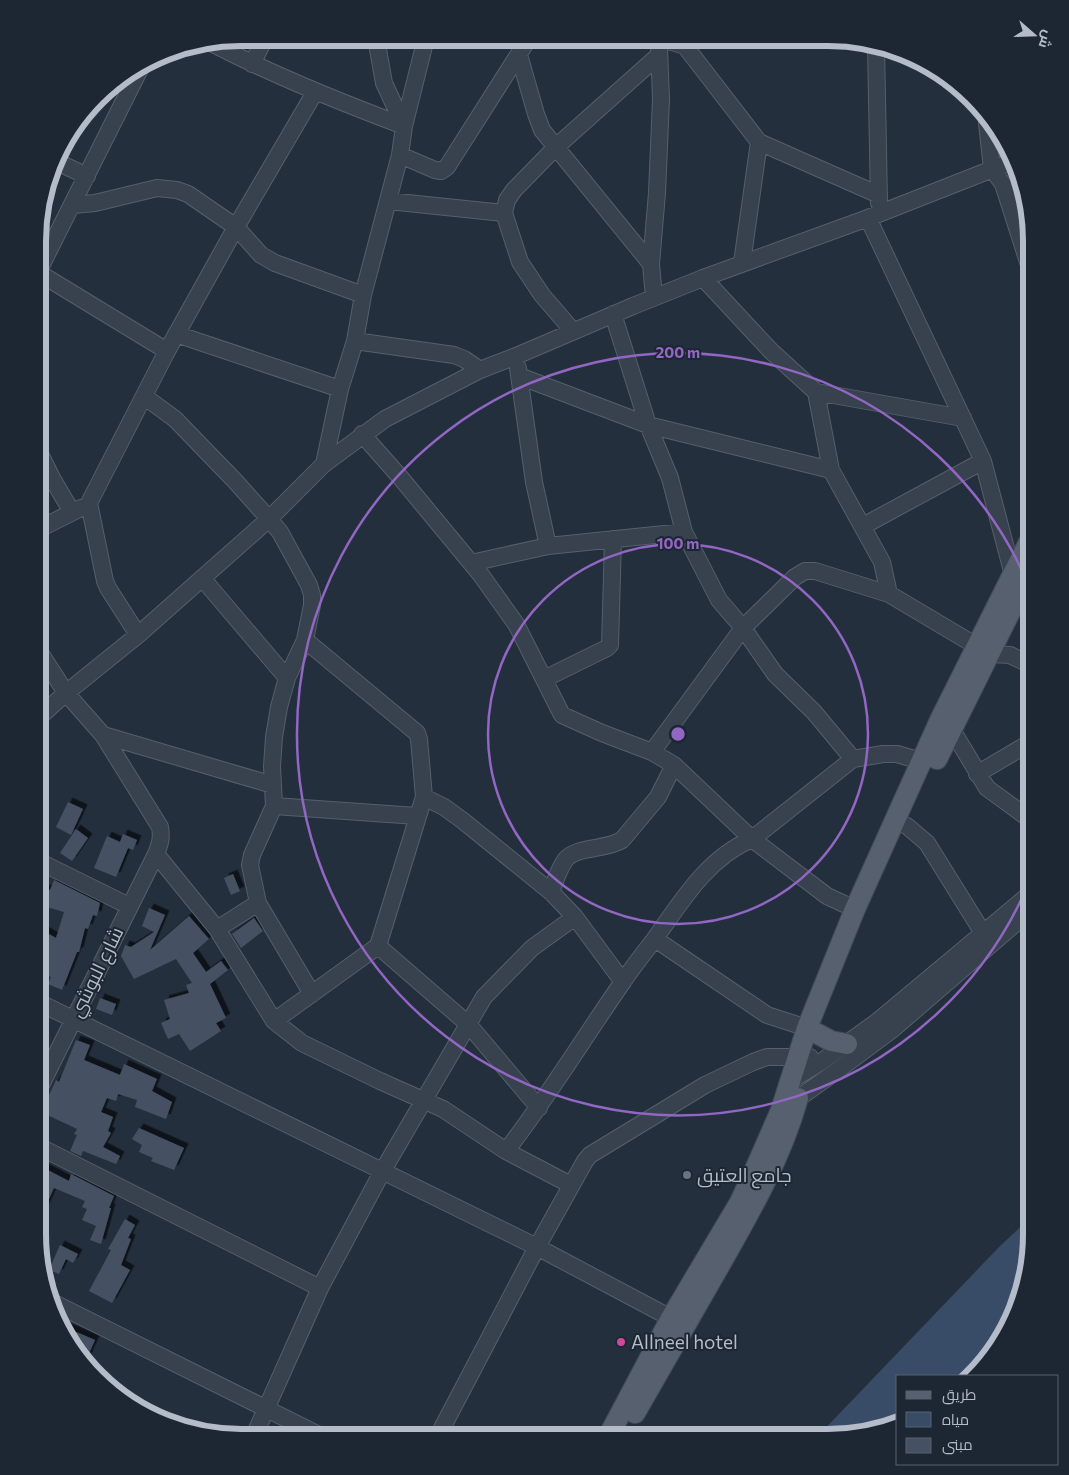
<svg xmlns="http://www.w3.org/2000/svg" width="1069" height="1475" viewBox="0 0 1069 1475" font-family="Commissioner,Cairo,sans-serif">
<defs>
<filter id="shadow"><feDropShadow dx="4.5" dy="-4.5" stdDeviation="0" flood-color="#0009"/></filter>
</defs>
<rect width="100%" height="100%" fill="#242f3e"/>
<!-- water -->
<path fill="#394c67" d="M1031,1217v30l-10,52 -24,48 -26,29h-73v45l-70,16h-11l183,-191z"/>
<!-- building -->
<path fill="#455162" filter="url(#shadow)" d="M68,802l15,7 -12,26 -15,-8z
M76,829l12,9 -16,23 -12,-8z
M123,834l14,6 -4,10 -5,-2 -12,29 -22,-9 13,-32 13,6z
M233,874l7,17 -9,4 -7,-17z
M54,880l46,23 -3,13 -4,-1 -5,14 -3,-1 -6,24h-2l-15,38 -14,-6 3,-7 -13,-5v-44l18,10 8,-26 -24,-7 5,-16 5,1z
M149,908l16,7 -15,35 39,-34 20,23 -16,14 13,19 15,-11 7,9 -18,14 16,34 -10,5 5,8 -31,20 -11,-17 -11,5 -7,-16 9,-4 -6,-19 25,-7 -3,-8 6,-2 -16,-24 -42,20 -13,-23 4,-11 6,2 23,-15 -12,-6z
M254,918l9,13 -22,17 -9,-14z
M100,998l16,6 -4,11 -16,-6z
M76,1040l14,5 -6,15 36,15 4,-11 33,15 -5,12 20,11 -6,17 -31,-12 2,-7 -19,-6 -2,7 -9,-3 -6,14 12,5 -5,14 3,2 -8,14 17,9 -4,8 -33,-13 -2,5 -11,-5 7,-16 -3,-1 3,-5 -36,-17 15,-32 3,2z
M139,1128l45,20 -10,22 -23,-9 2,-3 -14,-6 3,-7 -10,-6z
M38,1165l31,16 2,-7 43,22 -5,12h2l-10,36 -11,-4 6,-14 -14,-6 5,-11 -5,-2 3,-6 -31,-13 -16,35z
M125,1219l10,6 -7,13 3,1 -10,26 9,5 -18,33 -23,-12 22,-41 -3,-1z
M60,1245l18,9 -5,9 -7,-4 -7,15 -10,-4z
M60,1325l35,15 -8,18 -7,-8z"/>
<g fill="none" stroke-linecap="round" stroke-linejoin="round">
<defs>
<path id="minor" d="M376,38l8,45 20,43
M662,39l23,7 74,96 120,53
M211,43c64,33 126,58 193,83
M876,45l3,158
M519,55l17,59 6,16 109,134 3,33
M252,64l13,-26
M987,123l5,46 11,15 26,81 2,12
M400,155l35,15 6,1 6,-4 82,-129
M57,162l30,14
M388,201l116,12
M73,205l22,-2 62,-15 20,2 11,4 48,33 25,28 14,8 88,32
M868,218l115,243 30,114
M742,263l17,-121
M651,264l6,-71 4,-94 -2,-51
M39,270l101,-201
M39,273l128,78
M703,278l68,73 45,41 147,26
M613,314l35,111 22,53 14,54 35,68 24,28 32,46 39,38 39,47
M573,331l-31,-36 -22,-33 -16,-49 3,-13 7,-10 43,-44 101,-90
M176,334l164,55
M355,341l99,14 10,4 16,11
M518,368l16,114 14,64
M519,376l129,49 183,45
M816,392l15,78 51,92 7,32
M145,397l30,22 61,63 33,37 11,13 29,53 3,10v10l-7,35 -18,38 -8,29 -5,30 -2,29 2,40 -22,49 -2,10 8,38 -41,26 57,92 28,22 78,38 63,28 63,42 65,34
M362,434l38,43 81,98 35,49 46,91 40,18 50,19 22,13 78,74 75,57 28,13
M39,452l14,28 19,32
M324,464l16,-75 15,-48 8,-46 37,-140 4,-29 22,-88
M863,526l120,-65
M39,529l42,-21
M471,563l77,-17 136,-14
M202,578l85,100
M138,635l-30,-47 -3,-7 -16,-78 78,-152 69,-124 79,-135
M544,679l63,-31 3,-3 3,-106
M38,718l28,-25 72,-58 131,-116 55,-55 61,-45 95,-49 36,-14 117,-50 70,-28 165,-60 145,-57
M952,730l35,58 44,32
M103,735l170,50
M652,752l91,-124 52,-51 10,-6h10l74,23 101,60 20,1 21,10
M977,774l54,-32
M424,797l20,10 18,13 89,72 24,25 48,65
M274,806l143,10
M907,826l20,17 56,90
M156,854l61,75
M38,861l91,45
M551,892c4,-11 8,-24 15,-33 12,-13 40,-9 56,-19l36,-43 16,-32
M258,903l54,91
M655,939l112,76 40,13 11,6
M378,946l90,78 71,84
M38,1002l499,245 134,71
M274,1021l104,-75 46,-149 -5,-58 -2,-6 -112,-93
M788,1082l33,-20 57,-41 153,-128
M38,1091l118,-237c4,-10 6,-16 4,-27l-57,-92 -37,-42 -27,-42
M789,1105l49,-35 55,-41 138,-119
M38,1146l282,142
M506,1151c42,-54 77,-112 116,-168 10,-15 21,-29 32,-43 27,-38 53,-82 98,-101l101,-80 30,-5h14l24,7
M54,1303l267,133
M254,1436l66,-148 62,-116 102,-175 48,-49 43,-31
M438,1436l99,-189 48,-86 5,-6 115,-70 48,-23 14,-5h43"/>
<path id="major" d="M937,759l94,-189
M818,1034l13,7 16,3
M635,1413c26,-45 52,-91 78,-136 33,-58 67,-115 85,-179
M608,1437l63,-119 69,-116 13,-28 28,-64 26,-82 48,-119 85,-189 91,-182"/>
</defs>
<!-- minor casing -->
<use href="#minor" stroke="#565f6c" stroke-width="18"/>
<!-- major casing -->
<use href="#major" stroke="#414a57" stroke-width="22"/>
<!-- minor -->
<use href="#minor" stroke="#38414e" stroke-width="16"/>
<!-- major -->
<use href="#major" stroke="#56606e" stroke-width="20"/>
</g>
<!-- distance rings -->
<g fill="none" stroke="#9266c3" stroke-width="2.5">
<circle cx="678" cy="734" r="190"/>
<path d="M1030 880A381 381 0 1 1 1031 591"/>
</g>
<!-- markers -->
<circle fill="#6b7280" stroke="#1d2633" stroke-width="2" cx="687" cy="1175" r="5"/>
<circle fill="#d1479c" stroke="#1d2633" stroke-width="2" cx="621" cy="1342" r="5"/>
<g text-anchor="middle" stroke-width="4" stroke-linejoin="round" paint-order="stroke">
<!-- street labels -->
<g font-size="19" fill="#b4bcc9" stroke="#1d2633">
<text transform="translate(96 972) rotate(-64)" y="7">شارع البوشي</text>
</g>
<!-- poi labels -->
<g font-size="19" fill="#b4bcc9" stroke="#1d2633" text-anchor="start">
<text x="697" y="1182">جامع العتيق</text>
<text x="631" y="1349">Allneel hotel</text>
</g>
</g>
<!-- crop -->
<path d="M0 0H1069V1475H0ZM241 46H828A195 195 0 0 1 1023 241V1234A195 195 0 0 1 828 1429H241A195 195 0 0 1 46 1234V241A195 195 0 0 1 241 46Z" fill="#1d2633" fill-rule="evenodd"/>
<path fill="none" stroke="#b4bcc9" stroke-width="6" d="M241 46H828A195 195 0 0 1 1023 241V1234A195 195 0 0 1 828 1429H241A195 195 0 0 1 46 1234V241A195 195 0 0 1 241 46Z"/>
<circle cx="678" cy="734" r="8" fill="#9266c3" stroke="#1d2633" stroke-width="2.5"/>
<g font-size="15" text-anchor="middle" font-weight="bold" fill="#9266c3" stroke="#1d2633" stroke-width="4" stroke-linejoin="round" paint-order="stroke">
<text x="678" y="358">200 m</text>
<text x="678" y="549">100 m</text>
</g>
<!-- legend -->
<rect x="896" y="1375" width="162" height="90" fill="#1d2633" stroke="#59626f"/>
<rect x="906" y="1391" width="25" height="8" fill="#56606e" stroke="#59626f"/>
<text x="942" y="1400" font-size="15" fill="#b4bcc9">طريق</text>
<rect x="906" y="1412" width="25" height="15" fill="#394c67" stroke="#59626f"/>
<text x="942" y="1425" font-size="15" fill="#b4bcc9">مياه</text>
<rect x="906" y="1438" width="25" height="15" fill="#455162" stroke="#59626f"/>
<text x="942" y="1450" font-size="15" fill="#b4bcc9">مبنى</text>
<!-- north arrow -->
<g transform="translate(1034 35) rotate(110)" stroke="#1d2633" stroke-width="4" paint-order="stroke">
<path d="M0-4L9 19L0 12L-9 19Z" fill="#b4bcc9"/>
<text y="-8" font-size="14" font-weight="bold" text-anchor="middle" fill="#b4bcc9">ش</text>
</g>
</svg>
